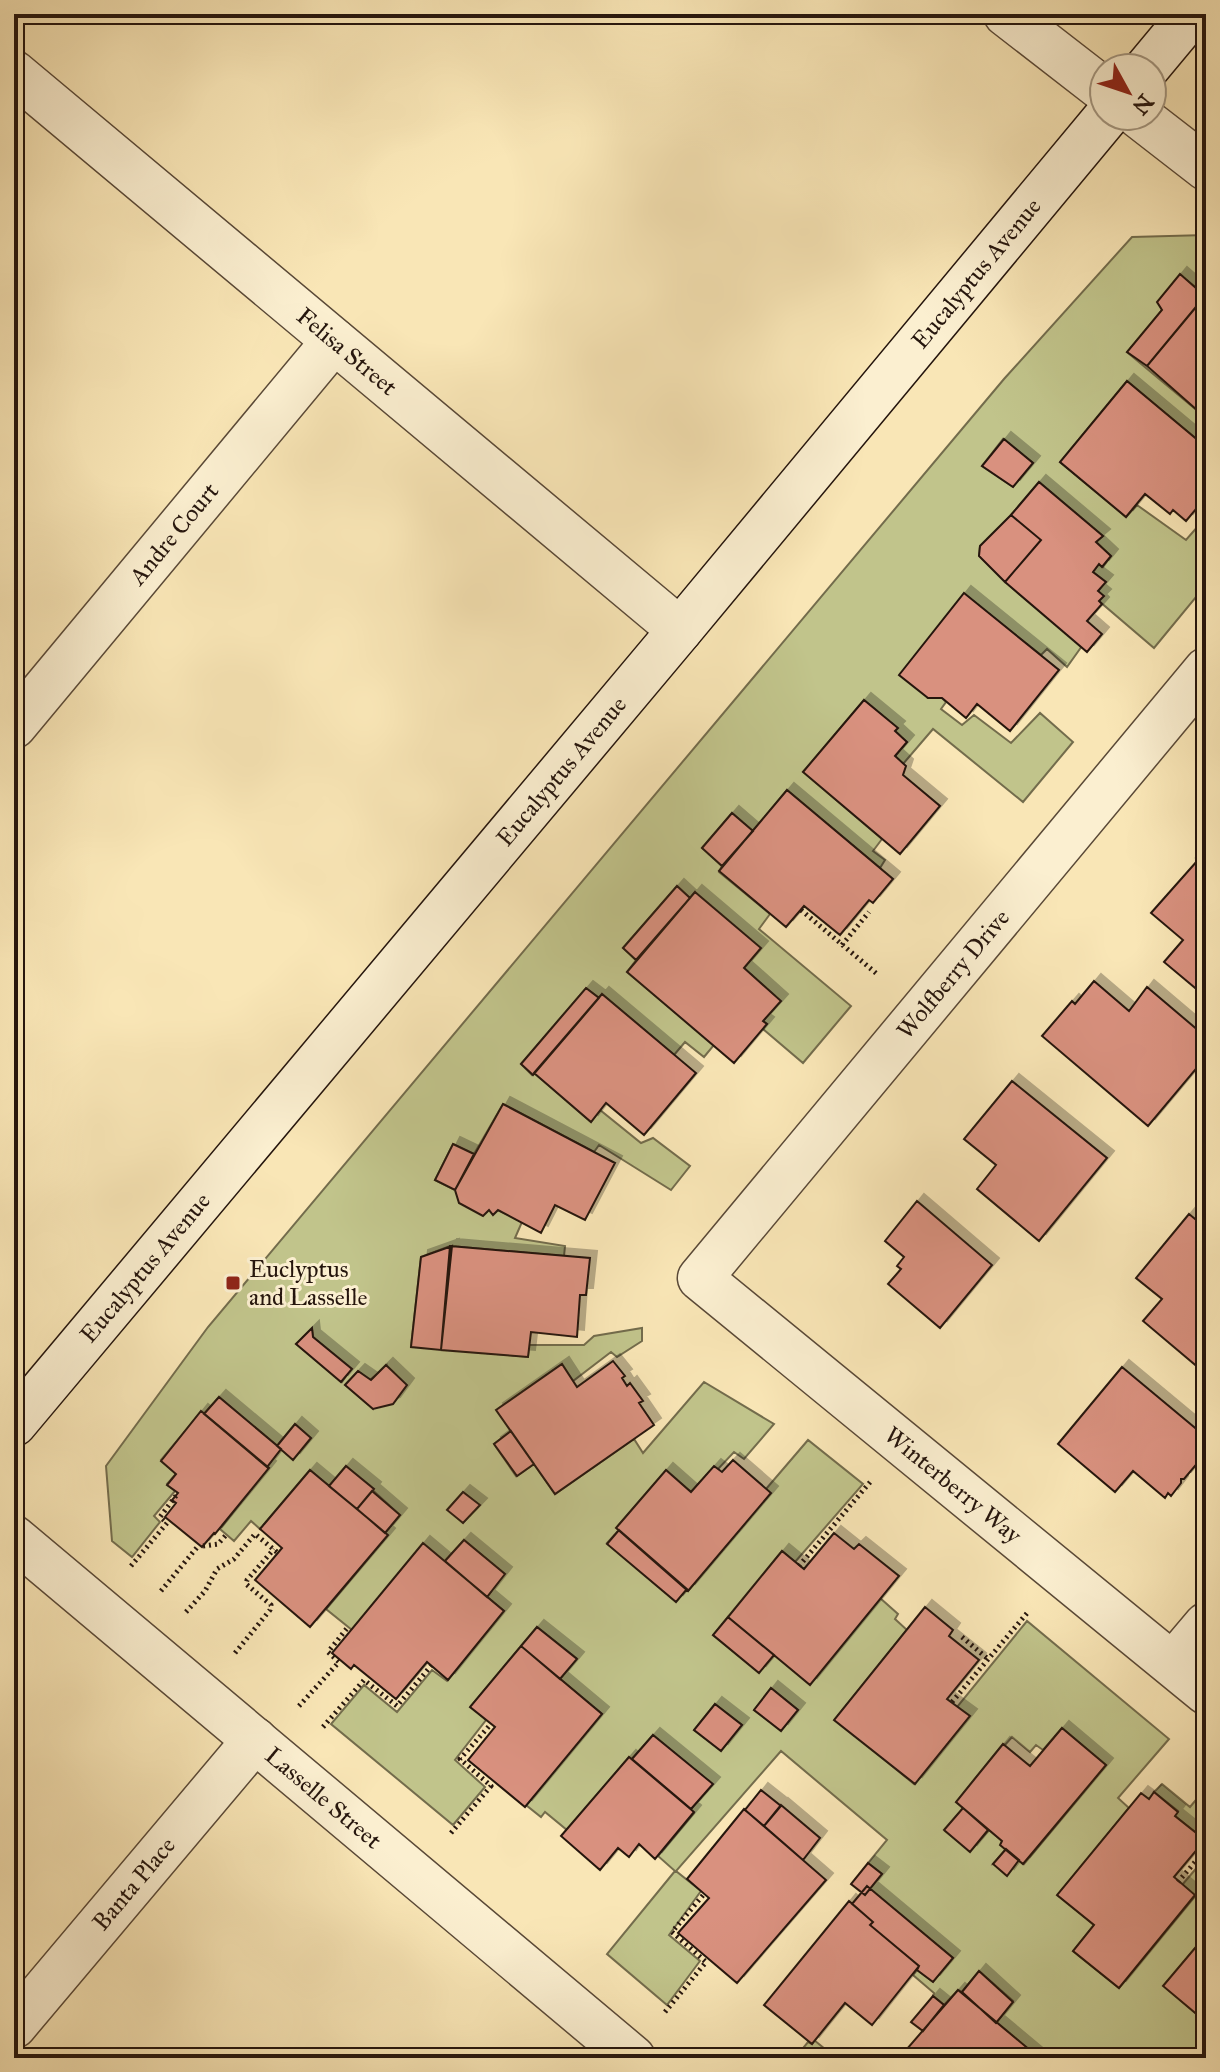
<svg xmlns="http://www.w3.org/2000/svg" width="1220" height="2072" viewBox="0 0 1220 2072" font-family="'IM FELL Great Primer',serif">
<defs>
<filter id="shadow"><feDropShadow dx="7" dy="-7" stdDeviation="0" flood-color="#0004"/></filter>
</defs>
<rect width="100%" height="100%" fill="#f9e6b6"/>
<filter id="stains"><feTurbulence type="fractalNoise" baseFrequency=".0025" numOctaves="4"/><feColorMatrix values="0 0 0 0 .2 0 0 0 0 .09 0 0 0 0 .02 0 0 0 .5 -.17"/></filter>
<radialGradient id="worn" r=".72"><stop offset=".6" stop-color="#630" stop-opacity="0"/><stop offset="1" stop-color="#630" stop-opacity=".3"/></radialGradient>
<!-- green -->
<path fill="#c1c48b" stroke="#736c4c" stroke-width="2" fill-rule="evenodd" d="M1206,235v60l-25,-19 -19,34 -35,42 79,66v29l-79,-66 -67,81 66,55 11,-12 49,35 20,-23v68l-52,63 -55,-47 4,-5 -5,-5 7,-9 -12,-10 6,-8 4,3 8,-11 -15,-14 7,-6 -64,-54 -28,33 -31,31 -1,10 26,26 77,64 -15,21 -20,-18 -6,6 -77,-61 -36,104h14l4,4 -5,7 21,16 12,-10 37,28 29,-30 33,29 -50,60 -90,-73 -30,35 -8,-8 12,-14 -12,-11 2,-3 -33,-28 -61,72 79,67 -9,12 12,9 -5,8 -93,-78 -34,41 -21,-18 -30,35 20,18 -3,6 51,42 -11,15 92,77 -48,57 -40,-34 4,-5 -4,-3 17,-20 -36,-33 -49,-76 -5,6 -13,-12 -54,62 13,12 -9,12 87,73 -10,12 -19,-15 -11,13 -72,-61 -3,4 -13,-10 -65,76 11,11 2,-2 57,49 9,-12 41,33 12,-5 37,28 -19,24 -72,-45 -5,7 -91,-48 -29,50 -21,-10 -18,36 20,10 28,25 6,-5 4,5 5,-5 24,12 -7,16 50,8 -1,10 -114,-10 -29,11 -10,89 117,11 1,-12h55l10,-9 48,-8v13l-25,16 -6,-5 -38,29 -12,-16 -64,45 14,21 -17,13 22,32 18,-12 21,30 79,-55 9,14 61,-71 70,42 -30,35 -10,-7 -16,17 -4,-2 -23,25 -25,-21 -49,56 2,3 -12,13 81,48 82,-98 -4,-4 42,-49 55,44 -68,78 -13,-11 -69,84 46,37 15,-17 106,-57 18,16 -3,5 12,11 -72,89 79,65 43,-77 70,-86 142,118 -51,59 11,10 -71,87 36,30 -21,26 46,37 76,-92 -13,-11 24,-28v78l-42,51 42,36v36h-170l1,-2 -41,-33 17,-22 -34,-30 -17,21 -4,-2 -14,15 -11,-9 1,-3 -21,-18 4,-5 16,12 20,-24 -84,-69 13,-15 -14,-11 19,-23 -106,-89 -105,120 25,20 -32,44 31,26 -33,44 -60,-51 68,-83 -17,-15 36,-43 -3,-4 21,-25 -59,-49 -21,24 -3,-2 -62,73 -22,-18 -4,5 -15,-12 76,-91 -42,-35 16,-21 -39,-31 -66,79 15,14 -31,40 30,27 -32,38 -122,-101 33,-39 33,27 35,-42 15,11 57,-70 -17,-14 17,-23 -40,-34 -19,21 -93,69 -26,-21 61,-73 -2,-3 15,-18 -54,-49 -17,20 -19,-16 -50,59 -9,-8 -17,20 -14,-12 48,-61 -1,-1 14,-18 12,10 18,-21 -16,-14 -18,22 -58,-49 -15,17 -3,-2 -40,48 15,14 -9,10 8,7 -21,25 6,6 -28,35 -20,-16 -6,-75 102,-139 796,-948 128,-142zM1003,439l30,24 -20,24 -31,-21zM312,1329l1,8 38,32 -9,13 -46,-38zM386,1366l-13,43 -28,-24 13,-14 12,9zM463,1492l16,13 -16,18 -15,-14zM771,1688l27,22 -17,20 -27,-20zM715,1704l27,21 -21,25 -27,-20zM1062,1728l44,37 -82,99 -5,-4 -26,4 13,-15 -4,-8 -13,-11 -19,21 -25,-20 18,-23 -7,-6 47,-58 2,1 7,-8 18,15 6,-7 7,5z
M1162,1784l28,23 16,-19 -1,52 -30,-24 3,-5 -24,-19z
M814,2040l22,18h-41l13,-16 4,2z"/>
<!-- building -->
<path fill="#d9917f" stroke="#25150d" stroke-width="2" filter="url(#shadow)" d="M1180,274l25,22 -58,70 -20,-14 35,-42 -5,-8z
M1206,295v123l-59,-52z
M1127,381l79,66v50l-20,24 -13,-11 -3,4 -25,-20 -19,23 -66,-55z
M1004,439l29,24 -20,24 -31,-21z
M1039,482l64,54 -7,6 15,14 -9,11 -3,-3 -6,8 13,10 -8,9 6,5 -5,5 3,3 -15,17 15,13 -15,18 -82,-70 36,-42 -30,-25z
M1011,515l30,25 -36,42 -26,-26 1,-10z
M964,593l95,77 -49,61 -33,-27 -11,14 -24,-20h-14l-29,-23z
M864,700l34,28 -3,3 12,11 -12,14 11,10 -3,9 37,31 -40,48 -97,-82z
M787,790l106,89 -20,24 -4,-3 -29,35 -36,-29 -18,21 -67,-56z
M732,813l21,18 -31,35 -20,-18z
M1201,852l5,4v141l-42,-35 19,-22 -32,-27 47,-53 -2,-2z
M677,886l13,12 -54,62 -13,-12z
M695,892l66,56 -17,20 37,33 -18,20 4,3 -33,39 -107,-91z
M1094,981l35,30 18,-24 59,50v20l-58,69 -106,-90 30,-35 3,3z
M586,988l13,10 -66,77 -12,-11z
M602,994l94,79 -52,62 -38,-32 -15,19 -57,-49z
M1012,1081l95,77 -68,83 -62,-52 19,-24 -32,-26z
M503,1104l112,59 -30,57 -30,-15 -14,28 -43,-23 -5,5 -4,-5 -6,6 -24,-13 -4,-13z
M453,1144l21,10 -19,36 -20,-10z
M917,1201l75,64 -52,63 -52,-44 13,-15 -4,-3 7,-9 -19,-16z
M1189,1214l17,14v146l-63,-53 19,-22 -26,-21z
M450,1246l140,12 -4,37h-6l-3,42 -46,-5 -3,25 -87,-7z
M452,1246l-11,104 -30,-3 10,-90z
M312,1328l1,9 39,32 -11,13 -45,-38z
M613,1361l12,15 -3,2 5,8 3,-3 13,18 -4,2 15,22 -99,69 -59,-84 66,-46 15,23z
M386,1365l21,20 -14,19 -20,5 -28,-24 13,-14 13,9z
M1122,1367l84,70v16l-22,26h-3v4l-10,13 -3,-3 -3,5 -32,-27 -18,21 -57,-48z
M219,1397l62,52 -14,18 -63,-53z
M201,1411l68,57 -54,66 -1,-1 -12,14 -37,-30 11,-14 -4,-3 6,-7 -11,-8 9,-11 -15,-13z
M295,1424l16,14 -18,22 -16,-14z
M511,1431l23,33 -17,12 -23,-32z
M733,1460l38,33 -83,98 -72,-63 50,-58 25,22 23,-26 8,6z
M346,1466l28,23 -17,20 -28,-23z
M310,1470l78,65 -78,92 -55,-47 27,-32 -22,-19z
M372,1491l28,24 -15,18 -28,-24z
M463,1492l17,13 -17,18 -16,-13z
M619,1530l68,59 -11,13 -69,-58z
M834,1533l20,16 5,-5 40,32 -89,109 -82,-68 54,-66 22,18z
M464,1540l41,34 -18,23 -42,-36z
M423,1543l81,68 -56,69 -21,-18 -31,37 -42,-34 -3,4 -19,-16z
M925,1607l28,23 -4,6 30,24 -32,39 23,17 -55,68 -81,-64z
M728,1617l46,38 -15,18 -46,-38z
M537,1627l40,32 -17,20 -39,-33z
M521,1646l81,68 -77,93 -57,-47 27,-33 -25,-20z
M771,1688l27,22 -17,21 -27,-21z
M715,1704l27,21 -21,26 -27,-21z
M1062,1728l44,37 -83,99 -23,-19 2,-4 -46,-39 47,-58 27,22z
M653,1735l60,49 -22,25 -59,-50z
M629,1757l65,55 -39,47 -16,-15 -10,13 -11,-9 -18,22 -39,-34z
M761,1790l20,16 -17,20 -19,-16z
M1154,1792l24,20 -3,4 30,24 -31,37 21,18 -76,93 -46,-37 21,-26 -37,-30 84,-102 8,6z
M781,1805l39,33 -17,22 -39,-34z
M963,1808l25,22 -18,22 -26,-22z
M744,1809l82,71 -89,103 -59,-50 31,-35 -22,-19z
M1006,1849l13,11 -12,16 -14,-12z
M868,1863l14,11 -17,21 -14,-11z
M867,1886l86,72 -20,24 -16,-12 2,-4 -49,-41 3,-3 -21,-18z
M849,1901l24,21 -3,3 49,41 -47,59 -27,-22 -33,41 -48,-39z
M1206,1935v87l-43,-36z
M979,1971l34,31 -17,21 -34,-31z
M958,1990l79,66 -1,2 -136,-1z
M933,1996l11,9 -21,26 -12,-9z"/>
<g fill="none" stroke-linecap="round" stroke-linejoin="round">
<defs>
<g id="street">
<path d="M1006,14l98,76"/>
<path id="s1" d="M14,73l666,557"/>
<path d="M1139,116l67,52"/>
<path id="s2" d="M1206,670l-506,608 506,414"/>
<path id="s3" d="M14,726l320,-385"/>
<path id="s4" d="M14,1538l619,520"/>
<path d="M1173,1664l33,-39"/>
<path id="s5" d="M14,2026l241,-286"/>
</g>
<g id="secondary">
<path d="M1147,68l45,-54"/>
<path id="s6" d="M14,1424l666,-794 427,-514"/>
</g>
</defs>
<!-- street casing -->
<use href="#street" stroke="#5a4937" stroke-width="47"/>
<!-- secondary casing -->
<use href="#secondary" stroke="#25150d" stroke-width="47"/>
<!-- path -->
<path stroke="#25150d" stroke-width="5" stroke-dasharray="2 4" stroke-linecap="butt" d="M801,910l76,64
M842,945l27,-33
M203,1546l15,-2 9,-10
M131,1566l36,-43 -7,-6 18,-24
M799,1566l72,-85
M161,1591l38,-46
M186,1612l19,-21 12,-22 17,-10 21,-25 23,19
M962,1637l26,22
M235,1653l35,-43 1,-5 -25,-21 1,-4 27,-31
M952,1702l76,-90
M299,1706l40,-44 -11,-10 20,-25
M323,1727l41,-47 33,26 34,-40
M451,1833l40,-47 -31,-27 31,-35
M1178,1882l28,-33
M665,2012l41,-50 -34,-30 32,-38"/>
<!-- street -->
<use href="#street" stroke="#fbefd0" stroke-width="44"/>
<!-- secondary -->
<use href="#secondary" stroke="#fbefd0" stroke-width="44"/>
</g>
<!-- markers -->
<rect fill="#8f2418" stroke="#fbefd0" stroke-width="3" x="225" y="1275" width="16" height="16" rx="4"/>
<g text-anchor="middle" stroke-width="6" stroke-linejoin="round" paint-order="stroke">
<!-- street labels -->
<g font-size="24" fill="#25150d" stroke="#fbefd0">
<text dy="8" stroke="none"><textPath href="#s6" startOffset="1500">Eucalyptus Avenue</textPath></text>
<text dy="8" stroke="none"><textPath href="#s1" startOffset="434">Felisa Street</textPath></text>
<text dy="8" stroke="none"><textPath href="#s3" startOffset="250">Andre Court</textPath></text>
<text dy="8" stroke="none"><textPath href="#s6" startOffset="852">Eucalyptus Avenue</textPath></text>
<text transform="translate(953 974) rotate(-50)" y="8">Wolfberry Drive</text>
<text dy="8" stroke="none"><textPath href="#s6" startOffset="204">Eucalyptus Avenue</textPath></text>
<text dy="8" stroke="none"><textPath href="#s2" startOffset="1118">Winterberry Way</textPath></text>
<text dy="8" stroke="none"><textPath href="#s4" startOffset="404">Lasselle Street</textPath></text>
<text dy="8" stroke="none"><textPath href="#s5" startOffset="186">Banta Place</textPath></text>
</g>
<!-- poi labels -->
<g font-size="24" fill="#25150d" stroke="#fbefd0" text-anchor="start">
<text x="249" y="1277">Euclyptus<tspan x="249" dy="28">and Lasselle</tspan></text>
</g>
</g>
<!-- margin -->
<rect width="1220" height="2072" fill="none" stroke="#f9e6b6" stroke-width="48"/>
<rect x="16" y="16" width="1188" height="2040" fill="none" stroke="#25150d" stroke-width="4"/>
<rect x="24" y="24" width="1172" height="2024" fill="none" stroke="#25150d" stroke-width="2"/>
<!-- north arrow -->
<g transform="translate(1128 92) rotate(130)"><circle r="38" fill="#fbefd0" stroke="#a59882" stroke-width="2"/>
<path d="M0-6L14 30L0 20L-14 30Z" fill="#8f2418"/>
<text y="-12" font-size="22" font-weight="bold" text-anchor="middle" fill="#25150d">N</text>
</g>
<rect width="100%" height="100%" filter="url(#stains)"/>
<rect width="100%" height="100%" fill="url(#worn)"/>
</svg>
